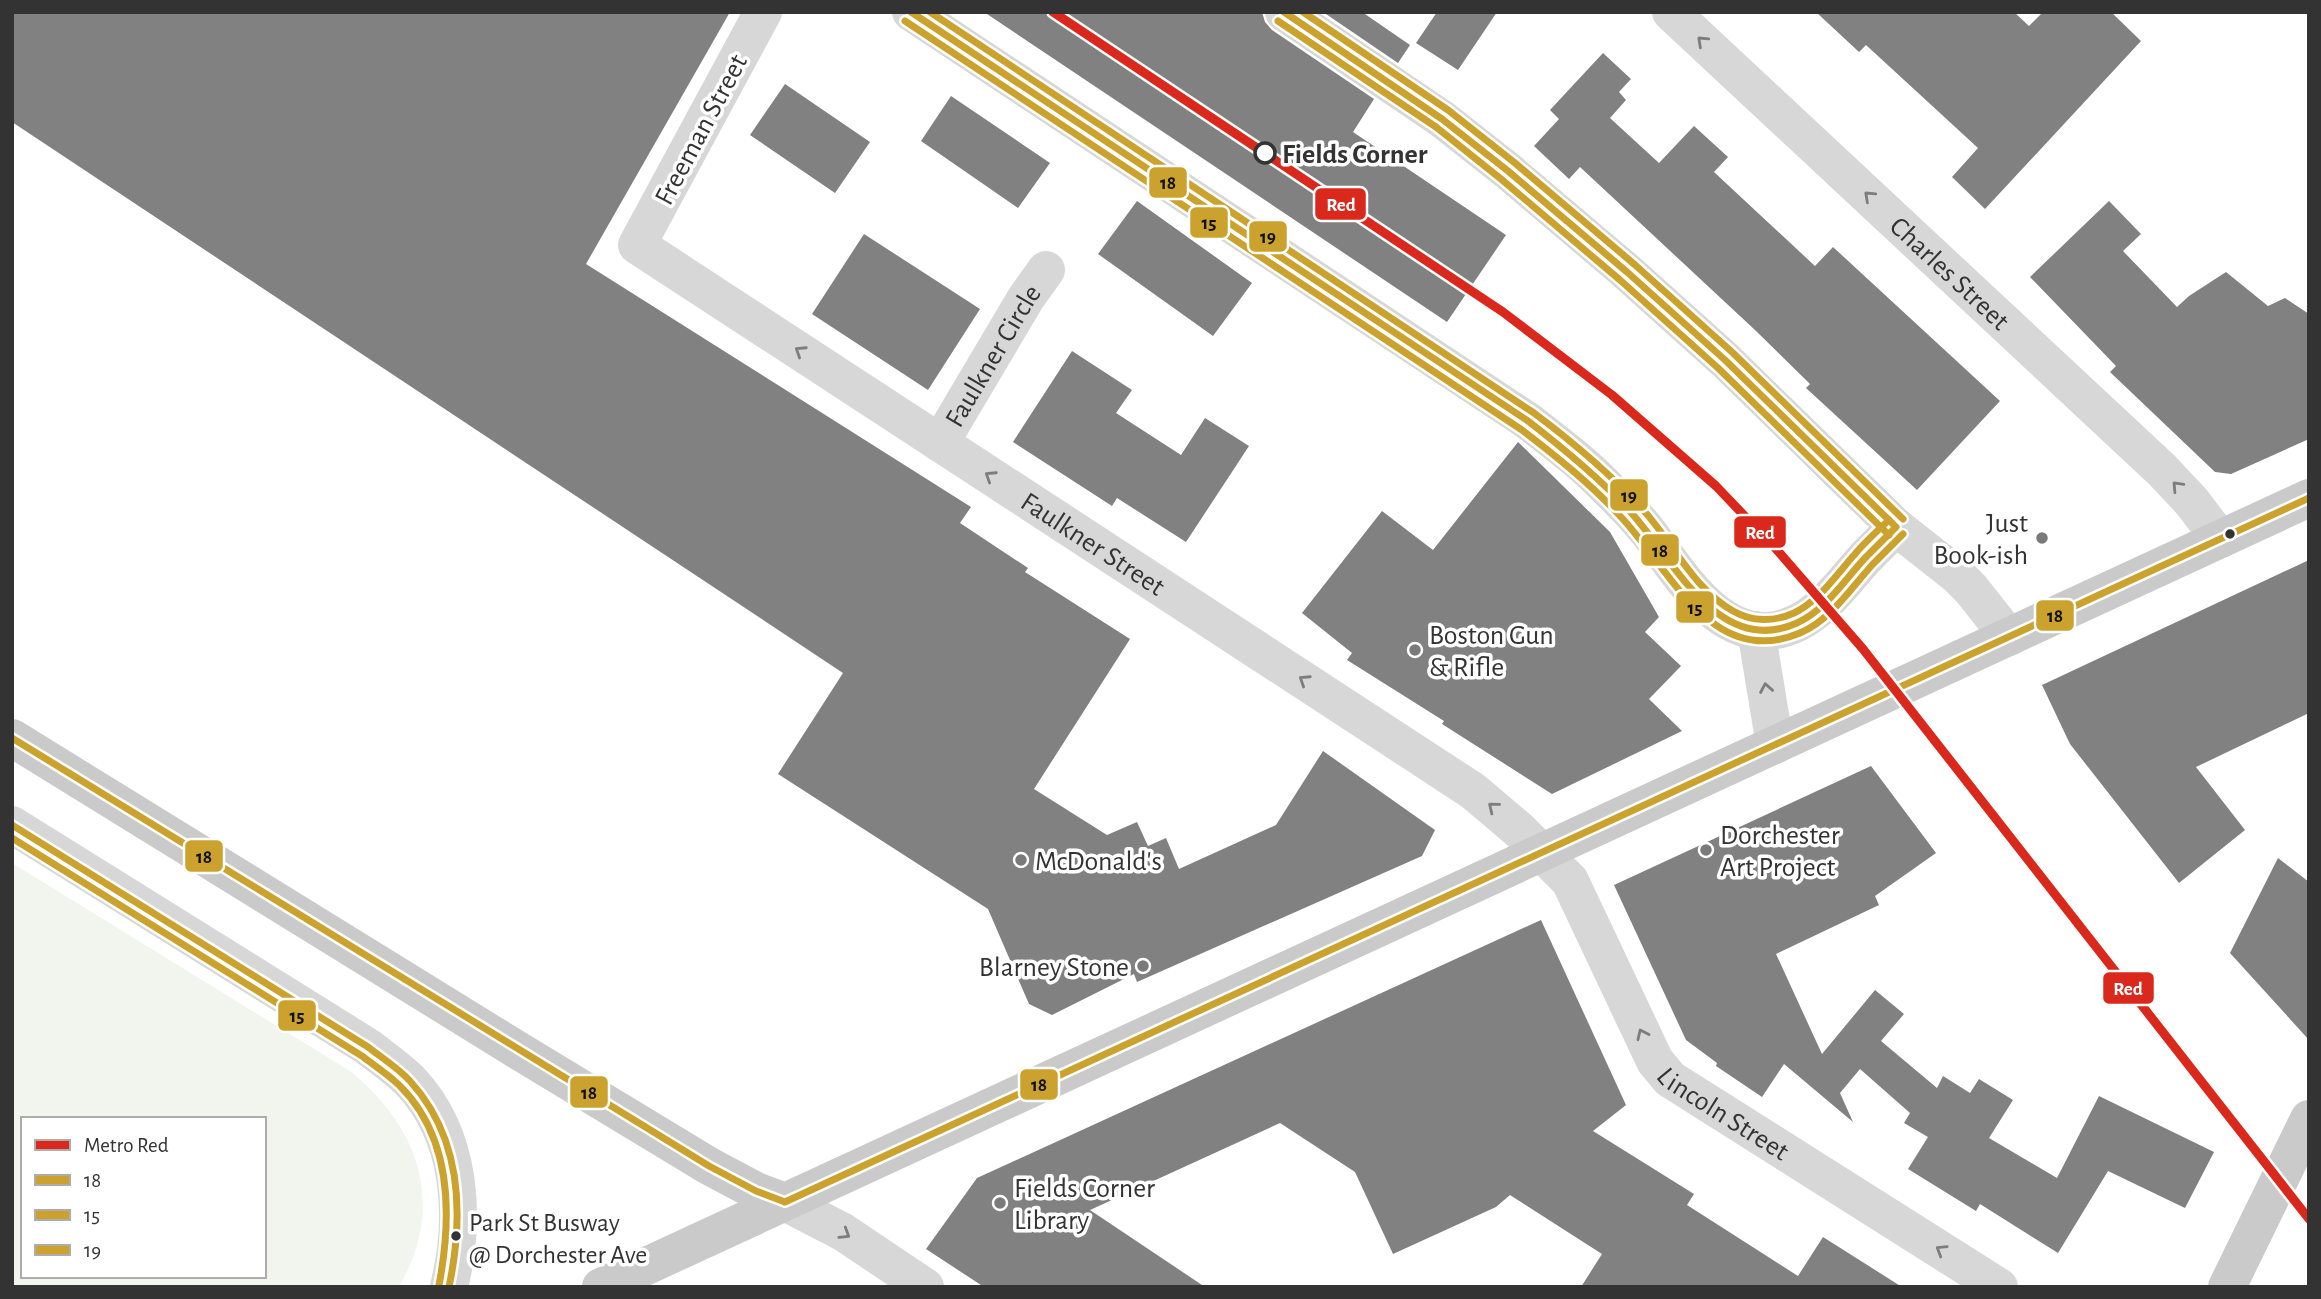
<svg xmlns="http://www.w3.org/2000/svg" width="2321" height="1299" viewBox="0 0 2321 1299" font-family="'Alegreya Sans',sans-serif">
<rect width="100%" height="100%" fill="#fff"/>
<!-- green -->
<path fill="#f1f5ed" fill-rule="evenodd" d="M12,863l338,208c70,57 96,134 49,216h-387zM23,1119h241v157h-241z"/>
<!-- building -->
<path fill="#818181" d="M12,12h718l-144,252 385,243 -11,16 68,45 -3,4 105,67 -96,150 73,46 30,-13 11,24 18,-8 13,31 97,-44 47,-74 112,79 -13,26 -285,126 -3,-8 -82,41 -23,-11 -41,-95 -210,-135 65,-101 -831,-551z
M984,12h278l3,10 7,8 102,69 -21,33 153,103 -59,87z
M1323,12h39l48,33 -12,18z
M1437,12h60l-39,58 -42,-27z
M1816,12h198l15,14 14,-14h68l30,29 -156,168 -33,-32 26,-29 -112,-103 -7,7z
M1603,53l28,26 -12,13 7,8 -16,18 49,45 35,-37 34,31 -14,15 101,94 18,-19 167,154 -83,89 -111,-102 4,-4 -55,-54 -175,-163 -11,12 -35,-33 25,-27 -9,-9z
M785,84l85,58 -35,51 -85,-58z
M951,96l99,67 -32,45 -97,-67z
M1137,201l115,82 -39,53 -115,-82z
M2109,201l32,33 -18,17 54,56 12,-11 37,-24 42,34 17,-8 24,16v125l-78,35 -16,-2 -105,-100 6,-6 -86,-89z
M864,234l116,75 -52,81 -116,-76z
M1072,351l60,39 -16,23 65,42 24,-37 44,28 -63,96 -69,-44 -5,8 -99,-64z
M1518,442l92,90 49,85 -14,15 36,34 -32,33 33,32 -130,63 -110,-70 2,-3 -97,-61 5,-7 -50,-40 80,-102 51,39z
M2309,560v153l-113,54 49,63 -66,53 -109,-139 -28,-59z
M1871,766l65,87 -61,43 4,9 -103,49 46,100 53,-64 29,24 -23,27 56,47 6,-12 27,17 9,-14 34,21 -24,38 68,40 42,-82 115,56 -29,56 -77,-37 -50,82 -78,-49 -4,7 -68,-42 20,-32 -24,-14 6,-10 -50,-44 -20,24 13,29 -69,-58 -22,33 -46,-31 1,-3 -31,-23 -72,-155z
M2278,858l31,24v158l-79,-87z
M1541,920l85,185 -33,26 101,63 -7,11 111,71 25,-39 79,50h-321l21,-33 -92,-59 -14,12 -103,47 -38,-82 -75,-49 -190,87 115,77h-221l-58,-38 51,-71z"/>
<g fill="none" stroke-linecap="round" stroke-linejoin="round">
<!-- minor -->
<g stroke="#d7d7d7" stroke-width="38">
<path id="s1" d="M763,12l-126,233 836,546 46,39 51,51 85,180 15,18 329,208"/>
<path d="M911,12l617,409c28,22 57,43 81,69 14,13 28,28 40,43 34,46 79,123 148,90 28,-14 48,-43 69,-66 10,-10 20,-20 30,-30"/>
<path d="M1284,12l158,107 66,52 119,101 98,88 171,167 61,48 14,14 38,48"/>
<path id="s2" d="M1671,12l491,458 30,32 28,37"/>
<path id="s3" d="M940,443l86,-145 20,-28"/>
<path d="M1756,630l19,115"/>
<path d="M12,825l356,222c14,11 29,21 42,34 52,55 56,137 39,206"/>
<path d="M785,1202l58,30 82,55"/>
</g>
<!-- major -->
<path stroke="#cacaca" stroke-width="38" d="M12,738l507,313 190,115 47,25 29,11
M601,1287l1708,-789
M2227,1287l82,-168"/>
<defs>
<path id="bus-1" d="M911,12l617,409c35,27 69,55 100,88 44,47 89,150 169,114 29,-13 48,-44 69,-66 10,-10 20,-20 30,-30
M1284,12l158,107 66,52 119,101 98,88 171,167
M12,738l697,428 47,25 29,11
M12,825l356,222c14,11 30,21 42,34 52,57 54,134 39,206
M785,1202l1524,-704"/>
<path id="bus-2" d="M905,21l617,409c35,27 69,54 99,87 49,52 91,153 179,116 31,-13 51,-45 73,-69 10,-10 20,-20 30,-30
M1278,21l158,106 65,52 119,101 98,88 171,167
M12,838l350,218c13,10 27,19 38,30 53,53 52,131 39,199"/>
<path id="bus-3" d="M930,12l604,401c40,30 78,62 111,99 29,33 49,77 88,99 19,11 41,11 61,2 25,-12 43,-39 61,-59 10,-12 22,-23 34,-34
M1303,12l145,98 67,53 119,101 98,88 171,167"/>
</defs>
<!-- bus-1 casing -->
<use href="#bus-1" stroke="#fff" stroke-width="12"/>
<!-- bus-2 casing -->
<use href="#bus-2" stroke="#fff" stroke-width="12"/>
<!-- bus-3 casing -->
<use href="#bus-3" stroke="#fff" stroke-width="12"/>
<!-- bus-1 -->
<use href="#bus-1" stroke="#cca22e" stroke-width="7"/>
<!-- bus-2 -->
<use href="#bus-2" stroke="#cca22e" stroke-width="7"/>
<!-- bus-3 -->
<use href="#bus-3" stroke="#cca22e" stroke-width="7"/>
<defs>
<path id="metro-1" d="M1053,12l450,300 109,83 104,91 61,64 86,99 446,570"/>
</defs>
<!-- metro-1 casing -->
<use href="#metro-1" stroke="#fff" stroke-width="14"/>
<!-- metro-1 -->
<use href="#metro-1" stroke="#da291c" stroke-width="9"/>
</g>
<!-- one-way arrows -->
<defs><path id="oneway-chevron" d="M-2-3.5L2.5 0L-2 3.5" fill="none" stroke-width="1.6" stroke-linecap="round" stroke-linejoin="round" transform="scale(1.75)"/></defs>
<g stroke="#7d7d7d">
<use href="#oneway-chevron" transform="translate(1702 41) rotate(-137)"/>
<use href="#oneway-chevron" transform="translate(1869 196) rotate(-137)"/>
<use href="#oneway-chevron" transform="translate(800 351) rotate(-147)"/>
<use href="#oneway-chevron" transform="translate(990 476) rotate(-147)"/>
<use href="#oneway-chevron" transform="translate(2177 486) rotate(-133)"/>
<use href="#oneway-chevron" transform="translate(1304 680) rotate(-147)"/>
<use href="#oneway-chevron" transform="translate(1766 688) rotate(-100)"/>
<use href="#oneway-chevron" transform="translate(1493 807) rotate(-141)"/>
<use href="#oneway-chevron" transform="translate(1642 1034) rotate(-115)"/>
<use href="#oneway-chevron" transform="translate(845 1234) rotate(32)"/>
<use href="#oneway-chevron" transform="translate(1941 1250) rotate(-148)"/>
</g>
<!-- markers -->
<circle fill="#fff" stroke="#333" stroke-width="3.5" cx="1265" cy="153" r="10"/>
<g fill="#333" stroke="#fff" stroke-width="2.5">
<circle cx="2230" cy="534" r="6"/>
<circle cx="456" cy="1236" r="6"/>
</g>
<g fill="#7a7a7a" stroke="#fff" stroke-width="2.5">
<circle cx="2042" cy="538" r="7"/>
<circle cx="1415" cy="650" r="7"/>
<circle cx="1706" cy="850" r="7"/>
<circle cx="1021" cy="860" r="7"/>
<circle cx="1143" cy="966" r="7"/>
<circle cx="1000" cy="1203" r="7"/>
</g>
<g text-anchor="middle" stroke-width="7" stroke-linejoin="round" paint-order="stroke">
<!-- bus labels -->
<g font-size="26" fill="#333" stroke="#fff" text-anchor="start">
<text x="469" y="1231">Park St Busway<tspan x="469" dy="32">@ Dorchester Ave</tspan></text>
</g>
<!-- street labels -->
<g font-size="28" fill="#333" stroke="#fff">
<text transform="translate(700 129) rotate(-62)" y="10">Freeman Street</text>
<text dy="10" stroke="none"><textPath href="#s2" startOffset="382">Charles Street</textPath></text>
<text dy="10" stroke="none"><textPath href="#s3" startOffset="102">Faulkner Circle</textPath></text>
<text dy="10" stroke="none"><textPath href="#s1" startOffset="810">Faulkner Street</textPath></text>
<text dy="10" stroke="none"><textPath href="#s1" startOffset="1682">Lincoln Street</textPath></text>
</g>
<!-- stop labels -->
<g font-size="28" font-weight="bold" fill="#333" stroke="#fff" text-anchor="start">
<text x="1282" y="163">Fields Corner</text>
</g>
<!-- poi labels -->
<g font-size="28" fill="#333" stroke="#fff" text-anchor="start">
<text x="2028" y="532" text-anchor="end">Just<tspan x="2028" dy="32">Book-ish</tspan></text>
<text x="1429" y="644">Boston Gun<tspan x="1429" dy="32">&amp; Rifle</tspan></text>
<text x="1720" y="844">Dorchester<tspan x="1720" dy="32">Art Project</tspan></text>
<text x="1035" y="870">McDonald's</text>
<text x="1129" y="976" text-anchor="end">Blarney Stone</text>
<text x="1014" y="1197">Fields Corner<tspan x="1014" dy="32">Library</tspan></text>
</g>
</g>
<g stroke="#fff" stroke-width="2.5">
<rect x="1148" y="166" width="40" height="33" rx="7" fill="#cca22e"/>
<rect x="1314" y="187" width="53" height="34" rx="7" fill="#da291c"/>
<rect x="1189" y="206" width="40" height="33" rx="7" fill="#cca22e"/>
<rect x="1248" y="220" width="40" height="33" rx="7" fill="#cca22e"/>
<rect x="1609" y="478" width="40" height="34" rx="7" fill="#cca22e"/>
<rect x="1733" y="515" width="54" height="34" rx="7" fill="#da291c"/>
<rect x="1640" y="533" width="40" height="34" rx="7" fill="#cca22e"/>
<rect x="1675" y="590" width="40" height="34" rx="7" fill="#cca22e"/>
<rect x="2035" y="599" width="40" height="33" rx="7" fill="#cca22e"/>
<rect x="184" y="839" width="40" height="34" rx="7" fill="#cca22e"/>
<rect x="2102" y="971" width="53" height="34" rx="7" fill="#da291c"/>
<rect x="277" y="999" width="40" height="33" rx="7" fill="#cca22e"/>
<rect x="1019" y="1068" width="40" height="33" rx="7" fill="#cca22e"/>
<rect x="569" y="1075" width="40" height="34" rx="7" fill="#cca22e"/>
</g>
<g font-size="19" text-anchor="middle" font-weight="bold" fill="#fff">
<text x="1341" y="211">Red</text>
<text x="1760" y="539">Red</text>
<text x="2128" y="995">Red</text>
</g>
<g font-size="19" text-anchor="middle" font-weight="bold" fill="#111">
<text x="1168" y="189">18</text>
<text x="1209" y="229">15</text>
<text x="1268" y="243">19</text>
<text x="1629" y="502">19</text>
<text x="1660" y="557">18</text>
<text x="1695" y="614">15</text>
<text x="2055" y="622">18</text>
<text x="204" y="863">18</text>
<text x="297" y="1022">15</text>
<text x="1039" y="1091">18</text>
<text x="589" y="1099">18</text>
</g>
<!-- border -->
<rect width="2321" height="1299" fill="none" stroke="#333333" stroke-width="28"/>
<!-- legend -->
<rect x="21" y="1117" width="245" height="161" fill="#ffffff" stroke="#adadad" stroke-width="2"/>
<rect x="35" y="1140" width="35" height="10" fill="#da291c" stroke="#adadad" stroke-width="2"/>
<text x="84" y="1152" font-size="21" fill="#333333">Metro Red</text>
<rect x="35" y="1175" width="35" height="10" fill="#cca22e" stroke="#adadad" stroke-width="2"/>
<text x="84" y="1187" font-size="21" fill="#333333">18</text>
<rect x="35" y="1210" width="35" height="10" fill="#cca22e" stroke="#adadad" stroke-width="2"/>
<text x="84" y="1222" font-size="21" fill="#333333">15</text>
<rect x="35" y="1245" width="35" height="10" fill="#cca22e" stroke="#adadad" stroke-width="2"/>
<text x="84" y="1257" font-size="21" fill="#333333">19</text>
</svg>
